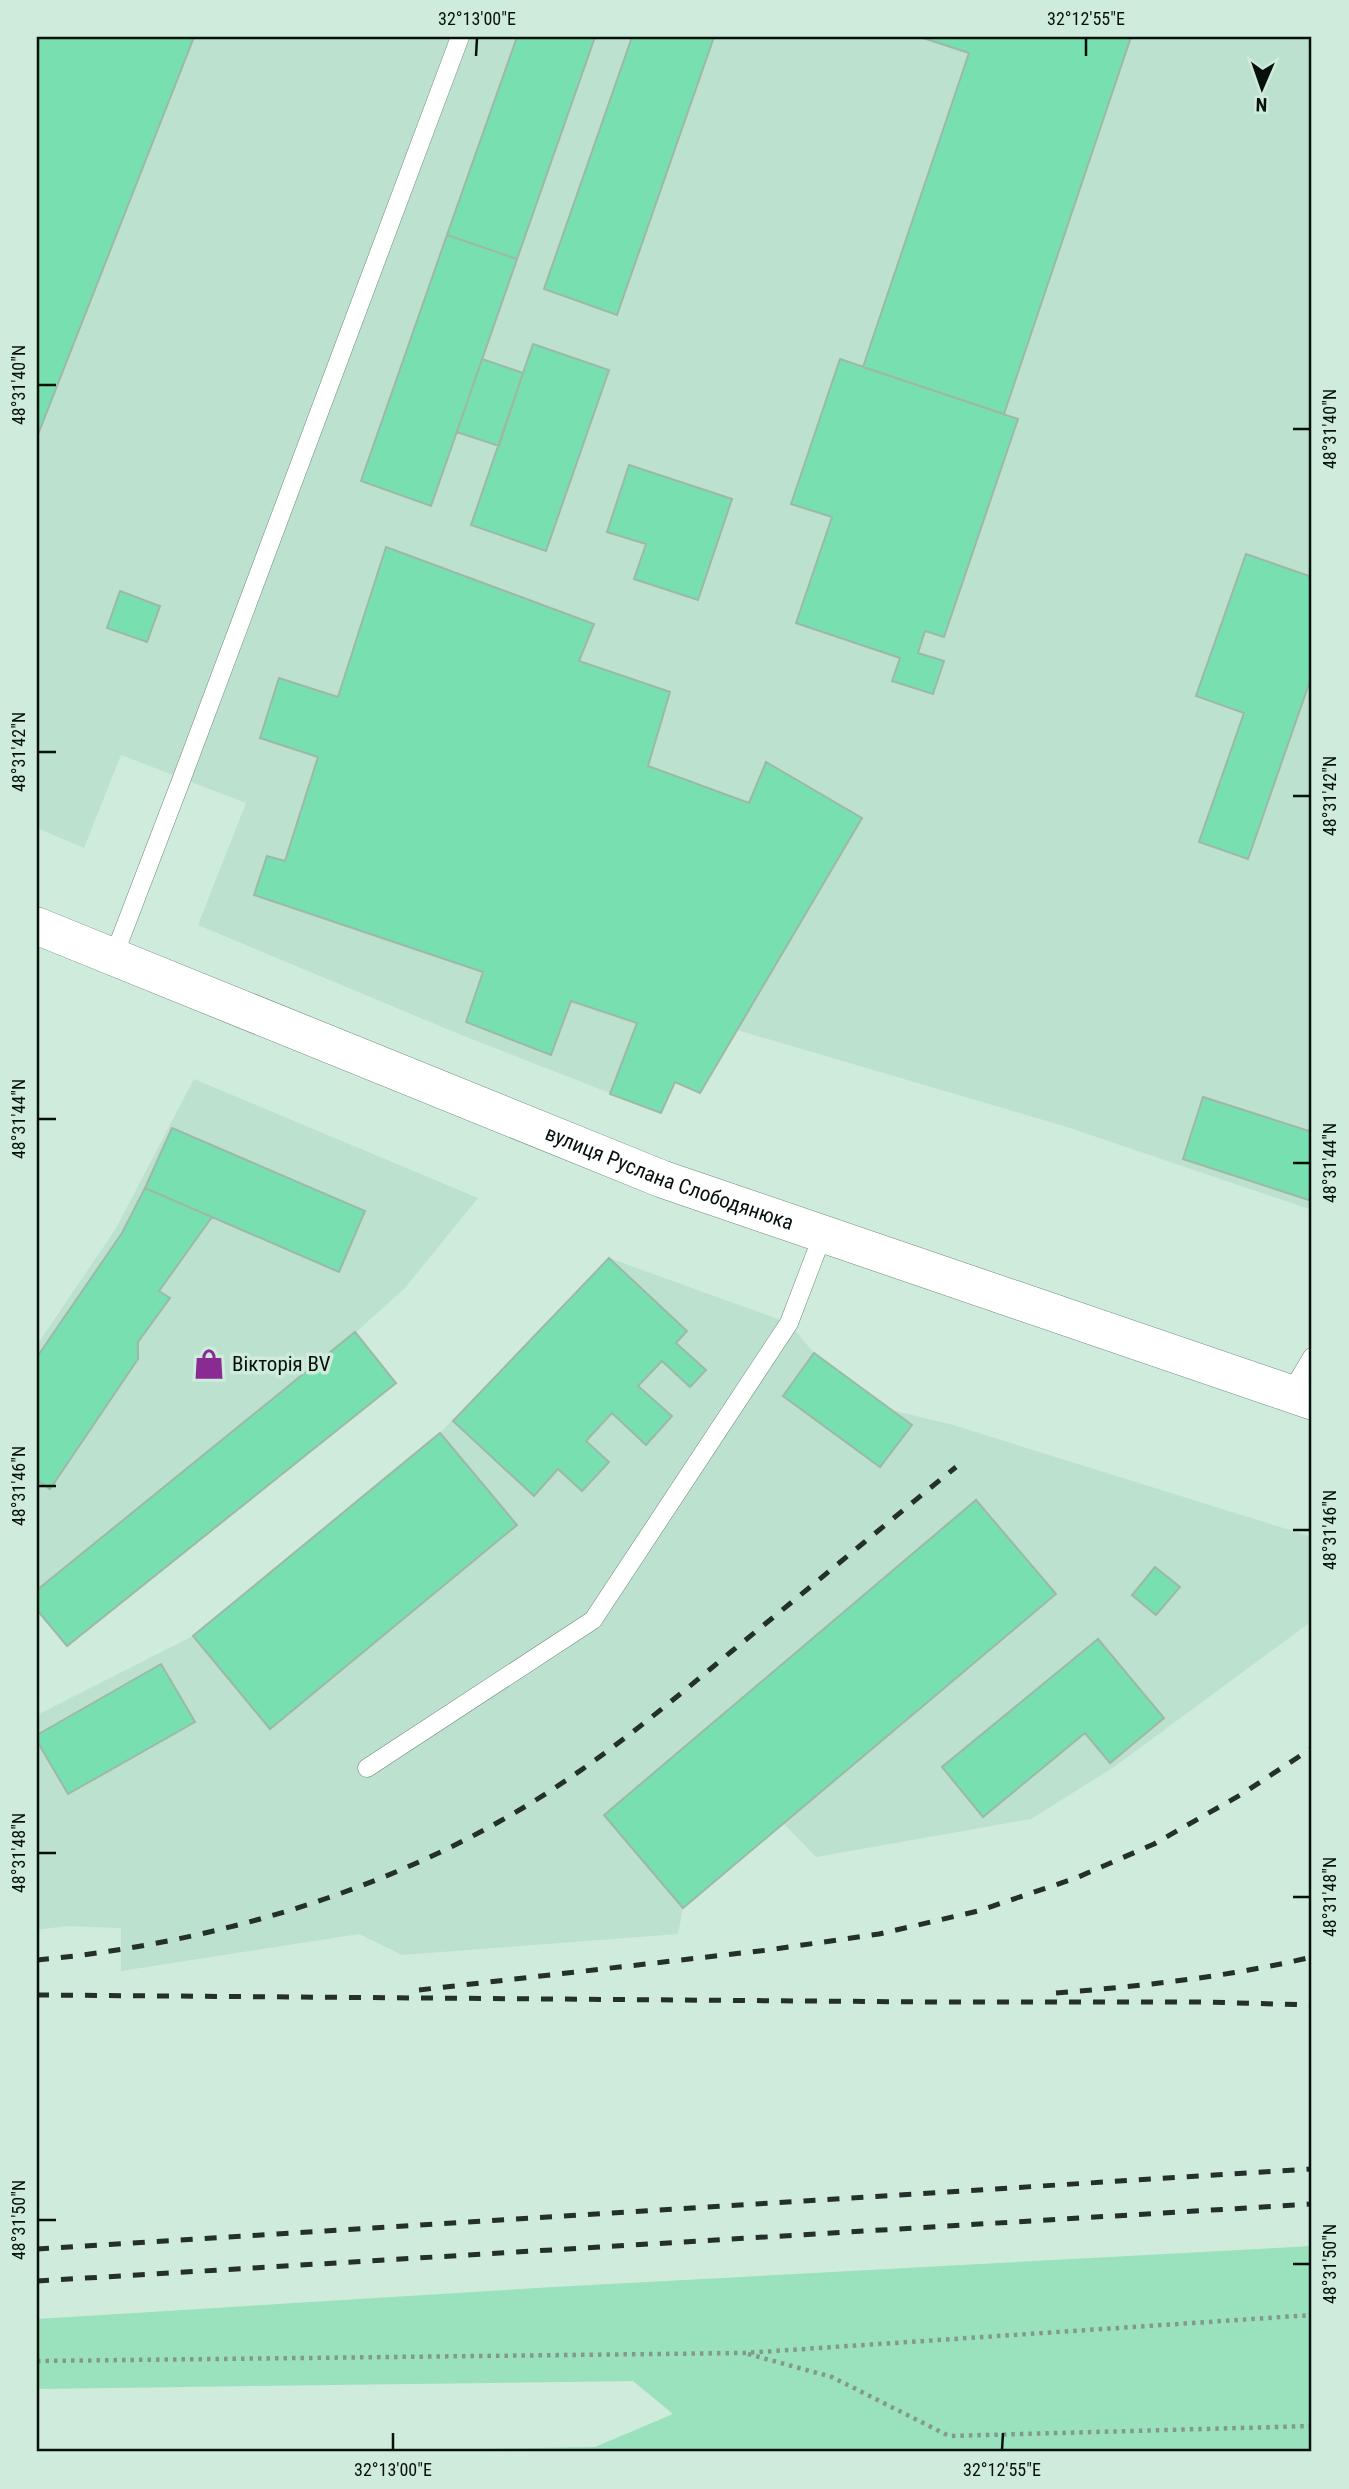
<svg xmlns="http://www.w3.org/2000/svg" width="1349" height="2489" viewBox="0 0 1349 2489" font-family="'Roboto Condensed',sans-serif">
<rect width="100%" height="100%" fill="#cfebdc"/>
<!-- built -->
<path fill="#bce1ce" d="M37,37h1275v1173l-248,-84 -327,-96 -37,63 -25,-11 -14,31 -202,-79 -261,-109 48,-122 -125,-48 -37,93 -47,-20z
M194,1079l284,119 -74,91 -48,43 40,51 -329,263 -30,-36v-265l78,-115z
M609,1258l180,65 25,30 77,57 62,15 359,112v84l-198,146 -83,52 -215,38 -32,-33 -101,84 -5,26 -276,21 -43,-21 -238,37v-43l-55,-2 -29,4v-215l156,-79 247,-203z"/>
<!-- green -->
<path fill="#9ae1be" d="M1312,2246v206h-986l269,-5 78,-33 -40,-33 -596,8v-70l517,-32z"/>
<!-- building -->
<path fill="#78e0b0" stroke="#9db8a9" stroke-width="2" d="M37,37h157l-157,400z
M517,37h78l-78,222 -70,-24z
M632,37h82l-97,278 -73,-26z
M920,37h211l-127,377 -141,-47 106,-314z
M447,235l70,24 -86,247 -70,-25z
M533,344l76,26 -63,181 -75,-26z
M482,359l41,14 -24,73 -42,-14z
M840,359l178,60 -74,218 -19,-6 -7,22 26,8 -11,33 -41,-13 8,-23 -104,-35 36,-106 -41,-13z
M629,465l103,34 -34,101 -64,-21 12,-35 -39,-12z
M386,547l208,77 -15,37 91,31 -22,74 101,37 17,-41 96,56 -162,275 -25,-11 -14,31 -51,-19 27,-71 -66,-22 -20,54 -85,-33 17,-50 -229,-77 13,-39 18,5 33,-104 -58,-19 19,-60 59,19z
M1246,554l66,23v98l-64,184 -49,-17 45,-129 -48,-17z
M120,591l40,15 -13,36 -40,-14z
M1203,1097l109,35v69l-129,-42z
M172,1128l193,83 -26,61 -194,-84z
M145,1188l67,29 -53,74 11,7 -32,44v17l-88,130 -13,-9v-123l85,-124z
M609,1258l78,73 -11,12 30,27 -16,17 -28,-26 -24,25 34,30 -26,29 -34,-32 -26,28 23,21 -27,29 -24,-22 -24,27 -81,-75z
M355,1332l41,51 -329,263 -30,-36v-20z
M814,1353l98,72 -32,42 -97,-71z
M440,1433l77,92 -247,204 -77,-93z
M976,1500l80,94 -373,314 -79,-93z
M1155,1567l25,20 -24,28 -24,-20z
M1098,1639l66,79 -54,45 -25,-30 -102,84 -41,-50z
M161,1664l34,58 -127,72 -31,-53v-6z"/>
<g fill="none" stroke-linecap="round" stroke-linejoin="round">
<defs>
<path id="lane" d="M113,958l69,-180 278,-741
M1290,1394l22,-37
M367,1768l226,-148 196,-297 34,-89"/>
<g id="street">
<path id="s1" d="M37,926l625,253 650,222"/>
</g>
</defs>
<!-- lane casing -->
<use href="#lane" stroke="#6f897c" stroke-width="19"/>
<!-- street casing -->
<use href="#street" stroke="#6f897c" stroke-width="38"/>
<!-- path -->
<path stroke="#84998e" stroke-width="4.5" stroke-dasharray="3.5 5" stroke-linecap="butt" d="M748,2354l84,23 117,59 363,-10
M37,2361l707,-8 568,-38"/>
<!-- lane -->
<use href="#lane" stroke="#fff" stroke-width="18"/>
<!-- street -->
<use href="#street" stroke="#fff" stroke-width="37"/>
<!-- rail -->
<path stroke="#24302a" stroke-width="5" stroke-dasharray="12 12" stroke-linecap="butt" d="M37,1960c184,-17 378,-76 531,-181 58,-39 111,-84 164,-128 75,-61 149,-123 224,-184
M419,1990l349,-40 111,-16 99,-23 98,-33 78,-34 88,-50 70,-46
M1056,1993c86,-7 172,-16 256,-36
M37,1995l900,7h266l109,3
M37,2249l1275,-80
M37,2281l1275,-77"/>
</g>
<!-- ticks -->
<path fill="none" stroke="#07110c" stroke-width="2.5" d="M476,56l1,-18M1086,56v-18M38,385h18M1293,429h17M38,752h18M1293,796h17M38,1119h18M1293,1163h17M38,1486h18M1293,1530h17M38,1853h18M1293,1897h17M38,2220h18M1293,2264h17M393,2450v-17M1002,2450l1,-17"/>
<!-- icons -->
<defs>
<symbol id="shop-bare" viewBox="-9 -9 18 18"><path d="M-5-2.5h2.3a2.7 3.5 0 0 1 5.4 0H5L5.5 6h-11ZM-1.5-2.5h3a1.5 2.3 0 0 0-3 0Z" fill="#8a2a93" stroke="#cfebdc" stroke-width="2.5" paint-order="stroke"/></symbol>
</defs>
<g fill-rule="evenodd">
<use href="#shop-bare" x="187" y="1342" width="44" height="44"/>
</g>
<g text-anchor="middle" stroke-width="7" stroke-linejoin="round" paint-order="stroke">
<!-- street labels -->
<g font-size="21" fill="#07110c" stroke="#cfebdc">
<text dy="7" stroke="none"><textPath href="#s1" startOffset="681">вулиця Руслана Слободянюка</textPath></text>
</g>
<!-- poi labels -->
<g font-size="21" fill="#07110c" stroke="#cfebdc" text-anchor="start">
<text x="232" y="1371">Вікторія BV</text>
</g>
</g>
<!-- border -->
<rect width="1349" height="2489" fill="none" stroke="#cfebdc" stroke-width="77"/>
<!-- north arrow -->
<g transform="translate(1262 88) rotate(182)" stroke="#cfebdc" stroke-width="5" paint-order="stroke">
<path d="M0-5L12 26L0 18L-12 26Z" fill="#07110c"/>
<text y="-10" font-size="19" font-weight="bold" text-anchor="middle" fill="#07110c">N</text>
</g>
<rect x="38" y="38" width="1272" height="2412" fill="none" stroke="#07110c" stroke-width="2.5"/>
<g font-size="18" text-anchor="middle" fill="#07110c">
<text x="477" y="25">32°13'00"E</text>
<text x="1086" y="25">32°12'55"E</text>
<text transform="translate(19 385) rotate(-90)" y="6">48°31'40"N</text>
<text transform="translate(1330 429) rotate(-90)" y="6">48°31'40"N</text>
<text transform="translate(19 752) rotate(-90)" y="6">48°31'42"N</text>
<text transform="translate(1330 796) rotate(-90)" y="6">48°31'42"N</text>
<text transform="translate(19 1119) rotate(-90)" y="6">48°31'44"N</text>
<text transform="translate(1330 1163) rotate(-90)" y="6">48°31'44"N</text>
<text transform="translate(19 1486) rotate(-90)" y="6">48°31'46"N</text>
<text transform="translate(1330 1530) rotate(-90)" y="6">48°31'46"N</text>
<text transform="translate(19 1853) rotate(-90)" y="6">48°31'48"N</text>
<text transform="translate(1330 1897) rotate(-90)" y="6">48°31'48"N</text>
<text transform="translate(19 2220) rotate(-90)" y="6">48°31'50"N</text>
<text transform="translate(1330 2264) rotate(-90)" y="6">48°31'50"N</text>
<text x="393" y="2476">32°13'00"E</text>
<text x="1002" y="2476">32°12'55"E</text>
</g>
</svg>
